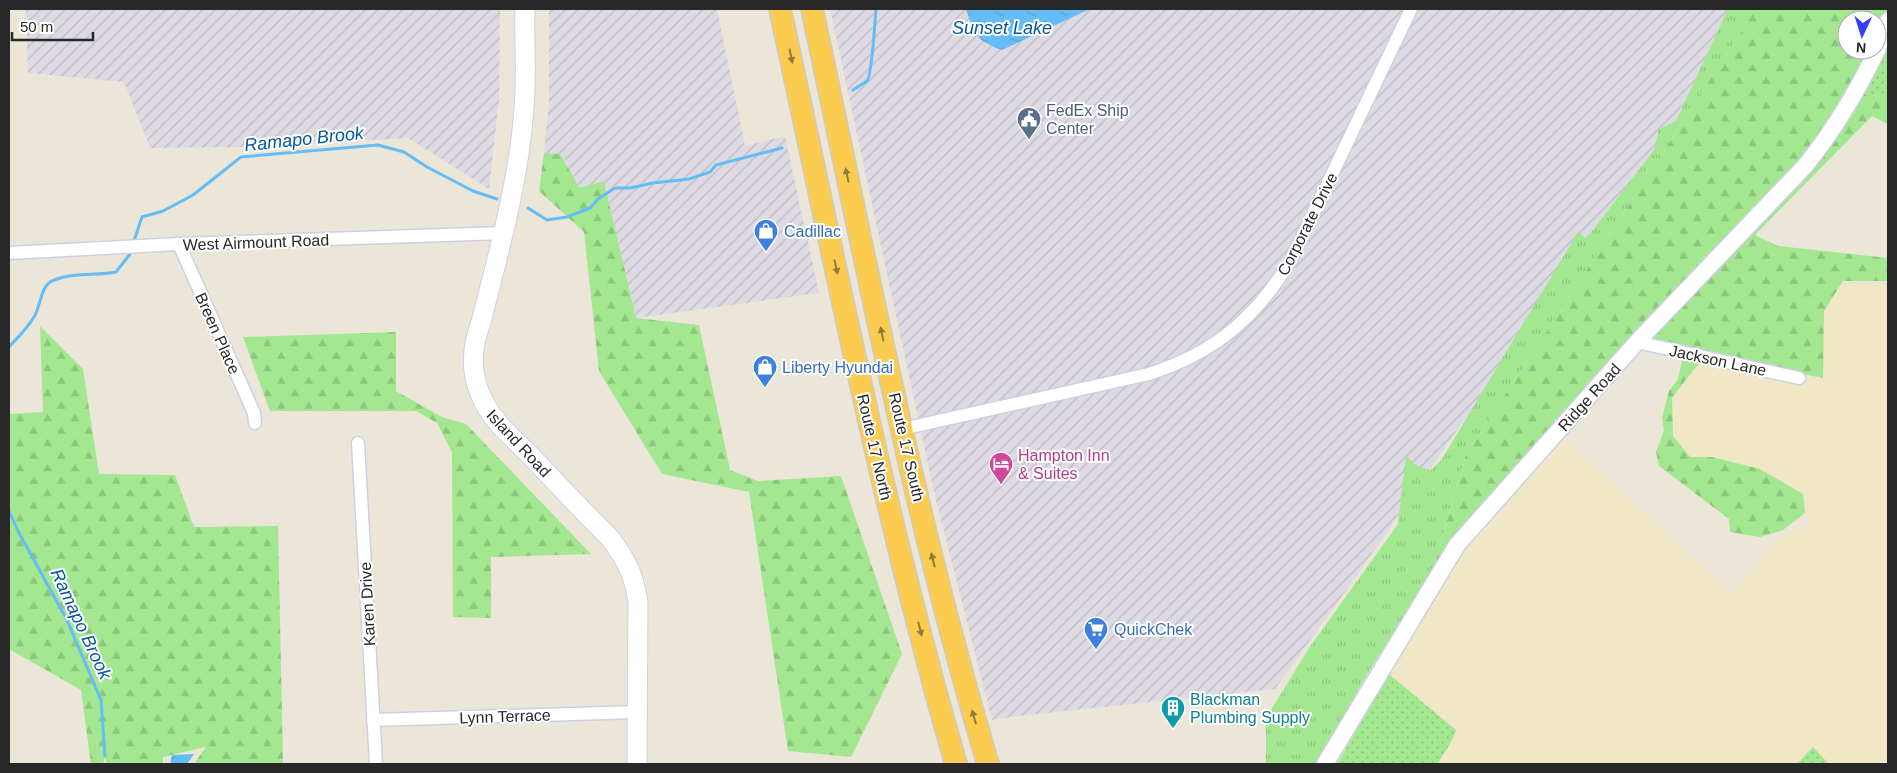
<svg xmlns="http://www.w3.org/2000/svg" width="1897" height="773" viewBox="0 0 1897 773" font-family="Helvetica,sans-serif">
<defs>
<pattern id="industrial-furrows" width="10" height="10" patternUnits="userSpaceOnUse" patternTransform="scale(1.25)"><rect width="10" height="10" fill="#dedae3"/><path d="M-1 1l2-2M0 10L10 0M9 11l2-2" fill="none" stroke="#bebbc3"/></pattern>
<pattern id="grass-tufts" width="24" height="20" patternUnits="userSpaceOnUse" patternTransform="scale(1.25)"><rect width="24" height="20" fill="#a3e791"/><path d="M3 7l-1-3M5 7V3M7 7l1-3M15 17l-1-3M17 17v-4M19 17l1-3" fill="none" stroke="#8cc67d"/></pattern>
<pattern id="forest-firs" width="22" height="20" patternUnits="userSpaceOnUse" patternTransform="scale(1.25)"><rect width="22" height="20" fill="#a3e791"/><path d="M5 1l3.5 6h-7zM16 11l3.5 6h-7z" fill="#8cc67d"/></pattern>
<pattern id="park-dots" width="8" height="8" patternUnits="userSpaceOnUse" patternTransform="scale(1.25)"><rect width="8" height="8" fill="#a3e791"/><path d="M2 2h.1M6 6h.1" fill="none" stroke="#8cc67d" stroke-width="1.8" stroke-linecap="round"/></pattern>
<pattern id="water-ripples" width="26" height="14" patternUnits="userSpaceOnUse" patternTransform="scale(1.25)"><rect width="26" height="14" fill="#64bdf6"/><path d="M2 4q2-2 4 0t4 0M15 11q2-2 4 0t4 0" fill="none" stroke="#57a2d3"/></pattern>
</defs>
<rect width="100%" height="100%" fill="#ece6d9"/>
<!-- industrial -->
<path fill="url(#industrial-furrows)" d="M26,9h474l-1,91 -10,89 -81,-51 -158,9 -100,1 -26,-66 -96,-9z
M549,9h168l28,137 40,-10 34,157 -183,25 -32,-137 -24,7 -19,-34 -17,-1 5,-51z
M830,9h925l-78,122 -131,170 -188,273 -83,115 -257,27 -26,4 -58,-228z"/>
<!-- education -->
<path fill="#efe7c6" d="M1843,281l45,4v479h-563l111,-183 121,-148 176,160 44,-54 33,-14 -5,-13 -2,-18 -91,-37h-22l-17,-21 -1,-38 30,-40 97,20h24l1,-67z"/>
<!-- grass -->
<path fill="url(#grass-tufts)" d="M1728,9h28l-291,448 -33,116 -63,98 -53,93h-50v-46l43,-70 89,-124 8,-69 8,9 16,7 12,-12 136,-227 8,7 68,-89 5,-21 17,-8z"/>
<!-- forest -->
<path fill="url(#forest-firs)" d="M1756,9h132l-11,29v-18h-30v30h25l-18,40 34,9v24h-3l-13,-7 -117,119 23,11 110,12v23h-45l-19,30 -1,67 -118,-23 -33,43 1,38 17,21h22l48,12 43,25 2,19 -22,17 -23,7 -30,-5 -1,-13 -70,-53 -3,-14 8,-22 -2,-12 7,-27 9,-12 7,-32 -51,-12 -202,238 33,-116z
M544,153l16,1 20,34 24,-7 32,137 63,7 31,145 28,11 83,-5 61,178 -51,103 -63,-6 -39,-259 -87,-18 -63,-103 -15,-139 -45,-41z
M40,326l43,43 16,105 76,1 19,52 84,-1 5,238h-89l12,-17 -43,10v7h-56l-2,-7 -2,7h-12l-10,-74 -72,-41v-235l34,-2z
M396,332v59l46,26 24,7 125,130 -100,3v61l-38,-1 -1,-165 -15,-29 -21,-12h-146l-27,-74z"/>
<!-- park -->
<path fill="url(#park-dots)" d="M1888,10v89l-34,-9z
M1389,674l67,56c-3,12 -13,23 -18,34h-101z
M1813,747l16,17h-32z"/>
<!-- water -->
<path fill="url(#water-ripples)" d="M966,9h124l-88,41c-27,-10 -27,-15 -36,-41z
M194,754l-7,10h-17l2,-9z"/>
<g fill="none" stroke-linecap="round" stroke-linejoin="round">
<!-- stream -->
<path stroke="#64bdf6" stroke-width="3" d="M853,90c4,-3 10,-6 14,-9 5,-5 8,-61 9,-72
M528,208l19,12 20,-3 23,-9 8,-9 17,-11h15l23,-5 36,-4 21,-7 6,-7 66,-17
M134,241l8,-24 21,-6 30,-16 48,-38 137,-12 26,7 23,15 46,24 24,8
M9,347c9,-10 18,-18 25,-30 7,-11 6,-32 20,-37 20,-8 42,-4 62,-8l14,-18
M9,511l9,20 49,89 34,80 4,56"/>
<defs>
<path id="minor" d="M179,244l75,169 1,10
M9,253l170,-9 324,-11
M1637,342l162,36
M902,429l247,-55c65,-21 107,-56 142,-114l120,-251
M358,443l18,321
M373,720l265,-8"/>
<path id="tertiary" d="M1877,50l11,-29
M1325,764l132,-219 180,-203 168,-176c29,-36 52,-74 72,-116"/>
<path id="secondary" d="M525,9c-1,33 2,66 -1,99 -5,73 -25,143 -43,214 -9,24 -11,50 0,74 10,24 31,41 49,59 26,28 53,56 80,83 17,23 23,35 28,63l-1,163"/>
<path id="trunk" d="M780,9c55,252 104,507 176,755
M812,9c54,252 102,508 176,755"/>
</defs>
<!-- minor casing -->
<use href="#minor" stroke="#cecfe3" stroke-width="15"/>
<!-- tertiary casing -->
<use href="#tertiary" stroke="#cecfe3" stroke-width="19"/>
<!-- secondary casing -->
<use href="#secondary" stroke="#cecfe3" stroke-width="21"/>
<!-- trunk casing -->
<use href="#trunk" stroke="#cbcbcb" stroke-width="24"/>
<!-- minor -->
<use href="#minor" stroke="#fff" stroke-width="12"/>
<!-- tertiary -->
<use href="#tertiary" stroke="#fff" stroke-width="16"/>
<!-- secondary -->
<use href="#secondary" stroke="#fff" stroke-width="19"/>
<!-- trunk -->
<use href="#trunk" stroke="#fccc51" stroke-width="21"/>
</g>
<!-- one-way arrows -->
<defs><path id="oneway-solid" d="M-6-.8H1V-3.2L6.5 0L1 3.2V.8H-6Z" transform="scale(1.25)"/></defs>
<g fill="#927a3c">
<use href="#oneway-solid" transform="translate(791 56) rotate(78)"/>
<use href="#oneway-solid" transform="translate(847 175) rotate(-102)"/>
<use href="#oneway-solid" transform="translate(836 267) rotate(78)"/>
<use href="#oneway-solid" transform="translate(882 334) rotate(-102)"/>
<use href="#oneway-solid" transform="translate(933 560) rotate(-104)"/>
<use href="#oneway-solid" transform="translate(920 629) rotate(76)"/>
<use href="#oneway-solid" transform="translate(974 717) rotate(-106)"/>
</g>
<!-- icons -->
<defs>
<symbol id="civic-pin" viewBox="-11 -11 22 30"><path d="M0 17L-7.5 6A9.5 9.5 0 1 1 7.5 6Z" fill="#5c6f8a" stroke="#fff"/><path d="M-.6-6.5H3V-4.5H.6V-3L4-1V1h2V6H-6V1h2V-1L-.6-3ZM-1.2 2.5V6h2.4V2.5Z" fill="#fff"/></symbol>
<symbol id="shop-pin" viewBox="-11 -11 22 30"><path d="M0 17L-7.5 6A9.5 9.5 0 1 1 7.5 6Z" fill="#3f7fe0" stroke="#fff"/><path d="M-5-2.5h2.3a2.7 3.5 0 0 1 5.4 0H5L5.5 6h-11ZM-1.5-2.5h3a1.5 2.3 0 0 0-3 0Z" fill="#fff"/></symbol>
<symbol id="hotel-pin" viewBox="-11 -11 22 30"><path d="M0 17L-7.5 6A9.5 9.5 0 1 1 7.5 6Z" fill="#d1479c" stroke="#fff"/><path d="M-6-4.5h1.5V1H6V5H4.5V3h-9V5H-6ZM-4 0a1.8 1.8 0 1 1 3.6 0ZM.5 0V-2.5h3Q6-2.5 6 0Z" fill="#fff"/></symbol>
<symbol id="supermarket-pin" viewBox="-11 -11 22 30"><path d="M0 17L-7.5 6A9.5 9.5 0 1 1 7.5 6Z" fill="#3f7fe0" stroke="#fff"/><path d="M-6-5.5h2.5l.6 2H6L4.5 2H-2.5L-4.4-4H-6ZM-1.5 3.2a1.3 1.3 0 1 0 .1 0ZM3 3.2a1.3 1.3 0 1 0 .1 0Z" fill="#fff"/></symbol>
<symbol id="building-pin" viewBox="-11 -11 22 30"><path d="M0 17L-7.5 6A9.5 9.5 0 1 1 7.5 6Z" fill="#0f9aa8" stroke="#fff"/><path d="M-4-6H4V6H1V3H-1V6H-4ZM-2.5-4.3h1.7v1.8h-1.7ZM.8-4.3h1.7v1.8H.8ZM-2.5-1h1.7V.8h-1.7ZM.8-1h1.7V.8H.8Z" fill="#fff"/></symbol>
</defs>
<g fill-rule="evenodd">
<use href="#civic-pin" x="1015" y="105" width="28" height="38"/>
<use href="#shop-pin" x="752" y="217" width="28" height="38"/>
<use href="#shop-pin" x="751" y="353" width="28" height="38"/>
<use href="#hotel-pin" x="987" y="450" width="28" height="38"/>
<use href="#supermarket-pin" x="1082" y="615" width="28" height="38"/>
<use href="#building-pin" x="1159" y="694" width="28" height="38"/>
</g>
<g text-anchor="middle" stroke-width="4" stroke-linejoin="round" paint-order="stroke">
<!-- service labels -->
<g font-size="16" fill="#4e5e75" stroke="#fff" text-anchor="start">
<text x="1046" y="116">FedEx Ship<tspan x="1046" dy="18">Center</tspan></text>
</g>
<!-- street labels -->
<g font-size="16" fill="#282828" stroke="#fff">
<text transform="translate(1307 224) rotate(-63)" y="6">Corporate Drive</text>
<text transform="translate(256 242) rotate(-2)" y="6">West Airmount Road</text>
<text transform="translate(218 333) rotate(66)" y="6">Breen Place</text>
<text transform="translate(1718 360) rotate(12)" y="6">Jackson Lane</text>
<text transform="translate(1589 397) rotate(-48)" y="6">Ridge Road</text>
<text transform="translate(519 443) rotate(47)" y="6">Island Road</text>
<text transform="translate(875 447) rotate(77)" y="6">Route 17 North</text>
<text transform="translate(907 447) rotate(77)" y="6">Route 17 South</text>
<text transform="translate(367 604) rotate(-93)" y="6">Karen Drive</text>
<text transform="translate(505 716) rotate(-2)" y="6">Lynn Terrace</text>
</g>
<!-- shop labels -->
<g font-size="16" fill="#366cbe" stroke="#fff" text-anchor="start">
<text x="784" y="237">Cadillac</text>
<text x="782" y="373">Liberty Hyundai</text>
<text x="1114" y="635">QuickChek</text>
</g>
<!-- hotel labels -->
<g font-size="16" fill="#b23c85" stroke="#fff" text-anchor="start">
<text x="1018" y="461">Hampton Inn<tspan x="1018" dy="18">&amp; Suites</tspan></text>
</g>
<!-- culture labels -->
<g font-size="16" fill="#0d838f" stroke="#fff" text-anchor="start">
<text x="1190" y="705">Blackman<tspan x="1190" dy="18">Plumbing Supply</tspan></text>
</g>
<!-- water labels -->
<g font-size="18" font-style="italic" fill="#0557a0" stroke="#fff">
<text x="1002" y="34">Sunset Lake</text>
<text transform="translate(304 139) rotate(-6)" y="6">Ramapo Brook</text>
<text transform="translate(81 624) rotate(65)" y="6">Ramapo Brook</text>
</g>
</g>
<!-- border -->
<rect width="1897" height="773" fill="none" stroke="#282828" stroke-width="20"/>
<!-- north arrow -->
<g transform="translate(1862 35) rotate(184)"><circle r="24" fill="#ffffff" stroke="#a9a9a9"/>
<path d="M0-4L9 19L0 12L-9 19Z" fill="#333fff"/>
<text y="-8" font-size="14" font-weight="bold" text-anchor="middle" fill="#282828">N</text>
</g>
<!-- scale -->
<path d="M12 32v8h81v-8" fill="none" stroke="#282828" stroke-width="2.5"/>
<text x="20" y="32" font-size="15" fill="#282828" stroke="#ffffff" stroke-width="4" paint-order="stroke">50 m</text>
</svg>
